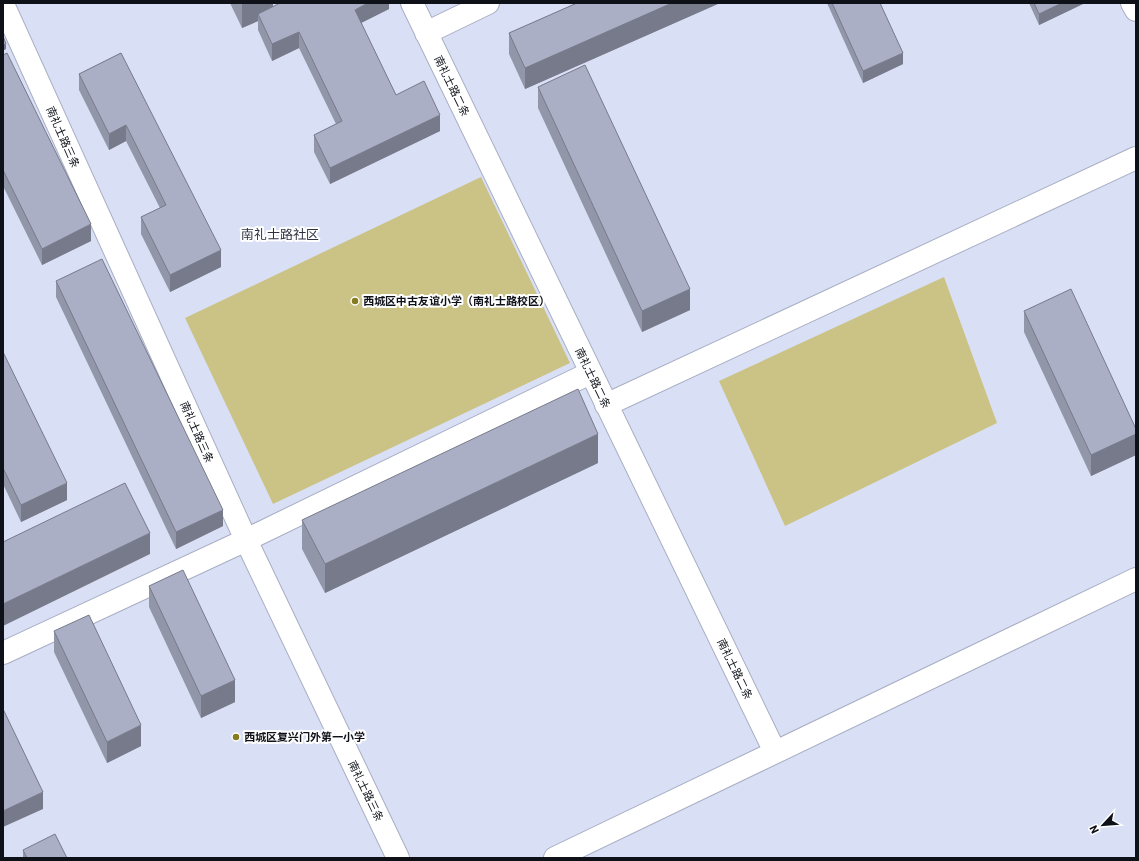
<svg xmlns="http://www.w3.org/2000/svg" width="1139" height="861" viewBox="0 0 1139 861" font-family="Barlow,'Noto Sans SC',sans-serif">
<rect width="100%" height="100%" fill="#d9dff5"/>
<!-- green -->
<path fill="#cbc385" d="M481,177l89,186 -297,141 -88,-186z
M944,277l53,146 -212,103 -66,-145z"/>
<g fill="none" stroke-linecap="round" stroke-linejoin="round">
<defs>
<path id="minor" d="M412,3l363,749
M1132,3l4,7
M3,4l243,536 152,318
M426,33l62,-30
M606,405l530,-247
M3,653l243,-113 344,-167
M555,858l581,-279"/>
</defs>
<!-- minor casing -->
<use href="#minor" stroke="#a8aec3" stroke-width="24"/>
<!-- minor -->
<use href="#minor" stroke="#fff" stroke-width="22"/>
</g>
<!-- wall -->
<path fill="#9296a9" d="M230,3h43v3l116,-3v6l-28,14 35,72 44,36 -110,53 -16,-32v-17l22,-11 -37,-76 -27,13 -14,-31v-9l-16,7z
M577,3h143l-195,86 -16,-35v-21z
M827,3h53l23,61 -40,19z
M1029,3h56l-46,22z
M121,53l100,214 -51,25 -29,-58v-17l19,-9 -34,-67 -17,9 -30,-60v-16z
M3,55l88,186 -49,24 -39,-79z
M538,87l152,223 -48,22 -104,-224z
M56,281l167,245 -47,23 -120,-252z
M1024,311l112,118v26l-45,21 -67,-144z
M3,352l64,148 -46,22 -18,-38z
M598,463l-273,130 -23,-44v-29z
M149,586l86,116 -34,16 -52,-111z
M54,631l87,115 -34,17 -53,-111z
M23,850l44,8h-44z"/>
<!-- shaded-wall -->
<path fill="#777a8a" d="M242,3h31v11h-15v7l-16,7z
M368,3h21v6l-34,17v-16z
M672,3h48l-195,86v-21z
M1062,3h23l-46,22v-11z
M299,32v16l-27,13v-17z
M6,44v5l-3,2v-6z
M903,53v11l-40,19v-12z
M440,115v16l-110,53v-16z
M126,125v16l-17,9v-16z
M91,224v17l-49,24v-16z
M221,250v17l-51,25v-17z
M690,289v21l-48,22v-21z
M598,434v29l-273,130v-29z
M1136,434v21l-45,21v-21z
M67,483v17l-46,22v-17z
M223,510v16l-47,23v-17z
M150,533v21l-147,72v-22z
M235,680v22l-34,16v-22z
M141,725v21l-34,17v-21z
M43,792v17l-40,18v-16z"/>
<!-- building -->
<path fill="#aaafc5" stroke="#777a8a" d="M280,3h88l-13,7 41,85 28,-14 16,34 -110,53 -16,-33 28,-14 -43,-89 -27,12 -14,-30z
M577,3h95l-147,65 -16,-35z
M832,3h48l23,50 -40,18z
M1034,3h28l-23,11z
M3,36l3,8 -3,1z
M7,53l84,171 -49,25 -39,-79v-115z
M121,53l100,197 -51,25 -29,-58 25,-12 -40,-80 -17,9 -30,-60z
M585,65l105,224 -48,22 -104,-224z
M102,259l121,251 -47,22 -120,-251z
M1071,289l65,140v5l-45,21 -67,-144z
M3,352l64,131 -46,22 -18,-37z
M578,389l20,45 -273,130 -23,-44z
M125,483l25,50 -147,71v-62z
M183,570l52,110 -34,16 -52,-110z
M89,615l52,110 -34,17 -53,-111z
M3,709l40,83 -40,19z
M55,834l12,24h-40l-4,-8z"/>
<!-- markers -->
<g fill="#867b20" stroke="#fff" stroke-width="1.5">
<circle cx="355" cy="301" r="4"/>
<circle cx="236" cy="737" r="4"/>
</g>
<g text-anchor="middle" stroke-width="4" stroke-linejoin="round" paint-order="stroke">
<!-- street labels -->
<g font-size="11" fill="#0f1118" stroke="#fff">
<text transform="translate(452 86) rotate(64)" y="4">南礼士路二条</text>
<text transform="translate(63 137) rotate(66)" y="4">南礼士路三条</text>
<text transform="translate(593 378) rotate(64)" y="4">南礼士路二条</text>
<text transform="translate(197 432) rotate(66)" y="4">南礼士路三条</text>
<text transform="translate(735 669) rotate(64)" y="4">南礼士路二条</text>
<text transform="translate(366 791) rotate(64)" y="4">南礼士路三条</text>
</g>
<!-- poi labels -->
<g font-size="11" font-weight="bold" fill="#0f1118" stroke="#fff" text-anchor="start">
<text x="363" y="305">西城区中古友谊小学（南礼士路校区）</text>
<text x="244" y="741">西城区复兴门外第一小学</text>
</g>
<!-- quarter labels -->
<g font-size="13" fill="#2d3142" stroke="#fff">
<text x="280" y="239">南礼士路社区</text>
</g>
</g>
<!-- border -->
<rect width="1139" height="861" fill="none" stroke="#0f1118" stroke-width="8"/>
<!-- north arrow -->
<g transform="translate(1103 825) rotate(244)" stroke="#ffffff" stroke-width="3" paint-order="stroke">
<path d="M0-3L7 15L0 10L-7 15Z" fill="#0f1118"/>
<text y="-6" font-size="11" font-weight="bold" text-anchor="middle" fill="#0f1118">N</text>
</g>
</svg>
